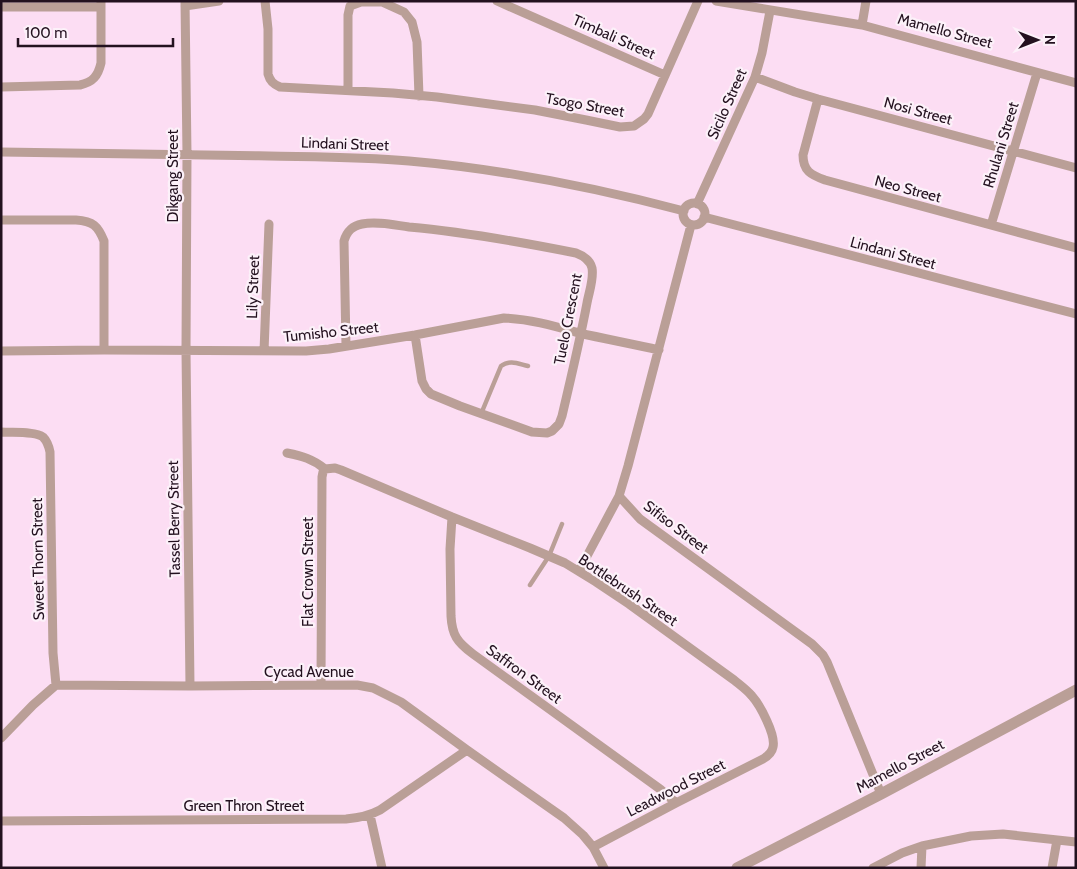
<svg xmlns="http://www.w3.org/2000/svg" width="1077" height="869" viewBox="0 0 1077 869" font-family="Cabin,sans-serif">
<rect width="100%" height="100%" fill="#fcddf3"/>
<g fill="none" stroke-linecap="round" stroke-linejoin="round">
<!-- service -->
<path stroke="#ba9f97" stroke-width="4.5" d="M481,414l20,-48c9,-7 18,-2 27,0
M530,585l19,-29 13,-32"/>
<!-- minor -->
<path stroke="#ba9f97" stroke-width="9" d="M185,1l2,153 -1,197 4,335
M265,1l3,28v45c2,7 5,10 12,13l113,6 44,4 98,13 51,10 34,7 14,-1 10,-7 4,-5 50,-113
M497,1l168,74
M716,1l146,24 214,58
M185,6l34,-5
M1,7h100
M862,25l4,-24
M755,77l40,15 23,7 258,69
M1,87l79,-2c13,-3 18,-9 21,-22v-62
M348,90v-75l2,-9 11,-4h21l22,10 8,10 5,20 2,54
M818,99l-15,56c0,16 8,20 22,25l251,68
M1,152c90,2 179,2 268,4 47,1 93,1 140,5 93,8 184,26 275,50
M683 214a11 11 0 1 1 22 0a11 11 0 1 1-22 0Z
M697,204l58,-127 7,-24 8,-42
M704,217l372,97
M1,220h75c17,1 22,6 28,21v109
M691,225l-63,241 -9,30 21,23 172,125 11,11 4,7 54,132
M991,225l46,-152
M346,346l-2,-105c3,-10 8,-15 18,-17 15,-3 32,1 47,3 56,5 112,15 167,26 8,3 14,7 16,15 2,11 -3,24 -5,35 -7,37 -16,75 -25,113l-3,8 -7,7 -5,2 -15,-1 -72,-26 -29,-12 -5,-5 -4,-8 -7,-46
M1,351l103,-1 202,1 23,-2 86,-14 89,-17c26,1 50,8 75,15 27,6 53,11 80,17
M264,351l5,-127
M1,432c11,1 34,-1 42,5 4,4 6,10 7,15l3,201 3,32
M287,453c15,3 26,6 38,16
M452,517l-2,32 1,67c1,19 6,26 22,38l187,135 16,14
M579,571l40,-75
M321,685l1,-208 1,-5 2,-3 10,-1 6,2 111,47 78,31 35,15 31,19 33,22 105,76c6,5 13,10 18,16 8,9 24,39 21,51 -1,6 -5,9 -10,12l-87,44 -83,44
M1,738l32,-33 23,-20 134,1 167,-1 16,3 28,14 66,48 97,68 19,17 10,12 11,21
M370,815l12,53
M1,821l345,-2c12,-1 23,-3 34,-9l87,-60
M873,868l29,-15 20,-7 49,-10 32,-2 73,8
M921,868l1,-22
M1052,868l5,-28"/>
<!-- tertiary -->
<path stroke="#ba9f97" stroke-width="11" d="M737,868l144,-74 195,-104"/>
</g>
<g text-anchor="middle" stroke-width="4.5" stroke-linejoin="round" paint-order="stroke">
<!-- street labels -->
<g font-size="15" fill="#23111f" stroke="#fcf1f9">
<text transform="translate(945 31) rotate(15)" y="5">Mamello Street</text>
<text transform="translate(614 37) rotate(24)" y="5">Timbali Street</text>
<text transform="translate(727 104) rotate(-66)" y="5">Sicilo Street</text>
<text transform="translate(585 105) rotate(10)" y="5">Tsogo Street</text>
<text transform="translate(918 111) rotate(15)" y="5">Nosi Street</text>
<text transform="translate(345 144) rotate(2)" y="5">Lindani Street</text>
<text transform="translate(1001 145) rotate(-73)" y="5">Rhulani Street</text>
<text transform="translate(173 176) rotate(-90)" y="5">Dikgang Street</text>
<text transform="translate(908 189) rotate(15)" y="5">Neo Street</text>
<text transform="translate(893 253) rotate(15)" y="5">Lindani Street</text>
<text transform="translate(253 287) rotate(-88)" y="5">Lily Street</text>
<text transform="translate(568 319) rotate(-79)" y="5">Tuelo Crescent</text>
<text transform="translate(331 332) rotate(-6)" y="5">Tumisho Street</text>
<text transform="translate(174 519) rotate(-91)" y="5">Tassel Berry Street</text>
<text transform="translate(676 527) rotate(37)" y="5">Sifiso Street</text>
<text transform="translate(38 559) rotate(-91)" y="5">Sweet Thorn Street</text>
<text transform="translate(308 572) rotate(-90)" y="5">Flat Crown Street</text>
<text transform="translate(628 590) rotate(34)" y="5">Bottlebrush Street</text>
<text x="309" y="677">Cycad Avenue</text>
<text transform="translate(524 674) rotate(36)" y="5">Saffron Street</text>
<text transform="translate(900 766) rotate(-28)" y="5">Mamello Street</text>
<text transform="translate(676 788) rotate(-27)" y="5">Leadwood Street</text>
<text x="244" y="811">Green Thron Street</text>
</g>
</g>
<!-- border -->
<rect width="1077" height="869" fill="none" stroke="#23111f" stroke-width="5"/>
<!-- north arrow -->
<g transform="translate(1037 40) rotate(90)" stroke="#fcf1f9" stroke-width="4" paint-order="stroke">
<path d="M0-4L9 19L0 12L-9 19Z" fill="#23111f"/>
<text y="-8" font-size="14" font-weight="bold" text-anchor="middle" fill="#23111f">N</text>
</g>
<!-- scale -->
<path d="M18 38v8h155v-8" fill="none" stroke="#23111f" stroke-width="2.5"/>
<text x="25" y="38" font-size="15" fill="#23111f" stroke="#fcf1f9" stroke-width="4" paint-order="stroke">100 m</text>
</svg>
